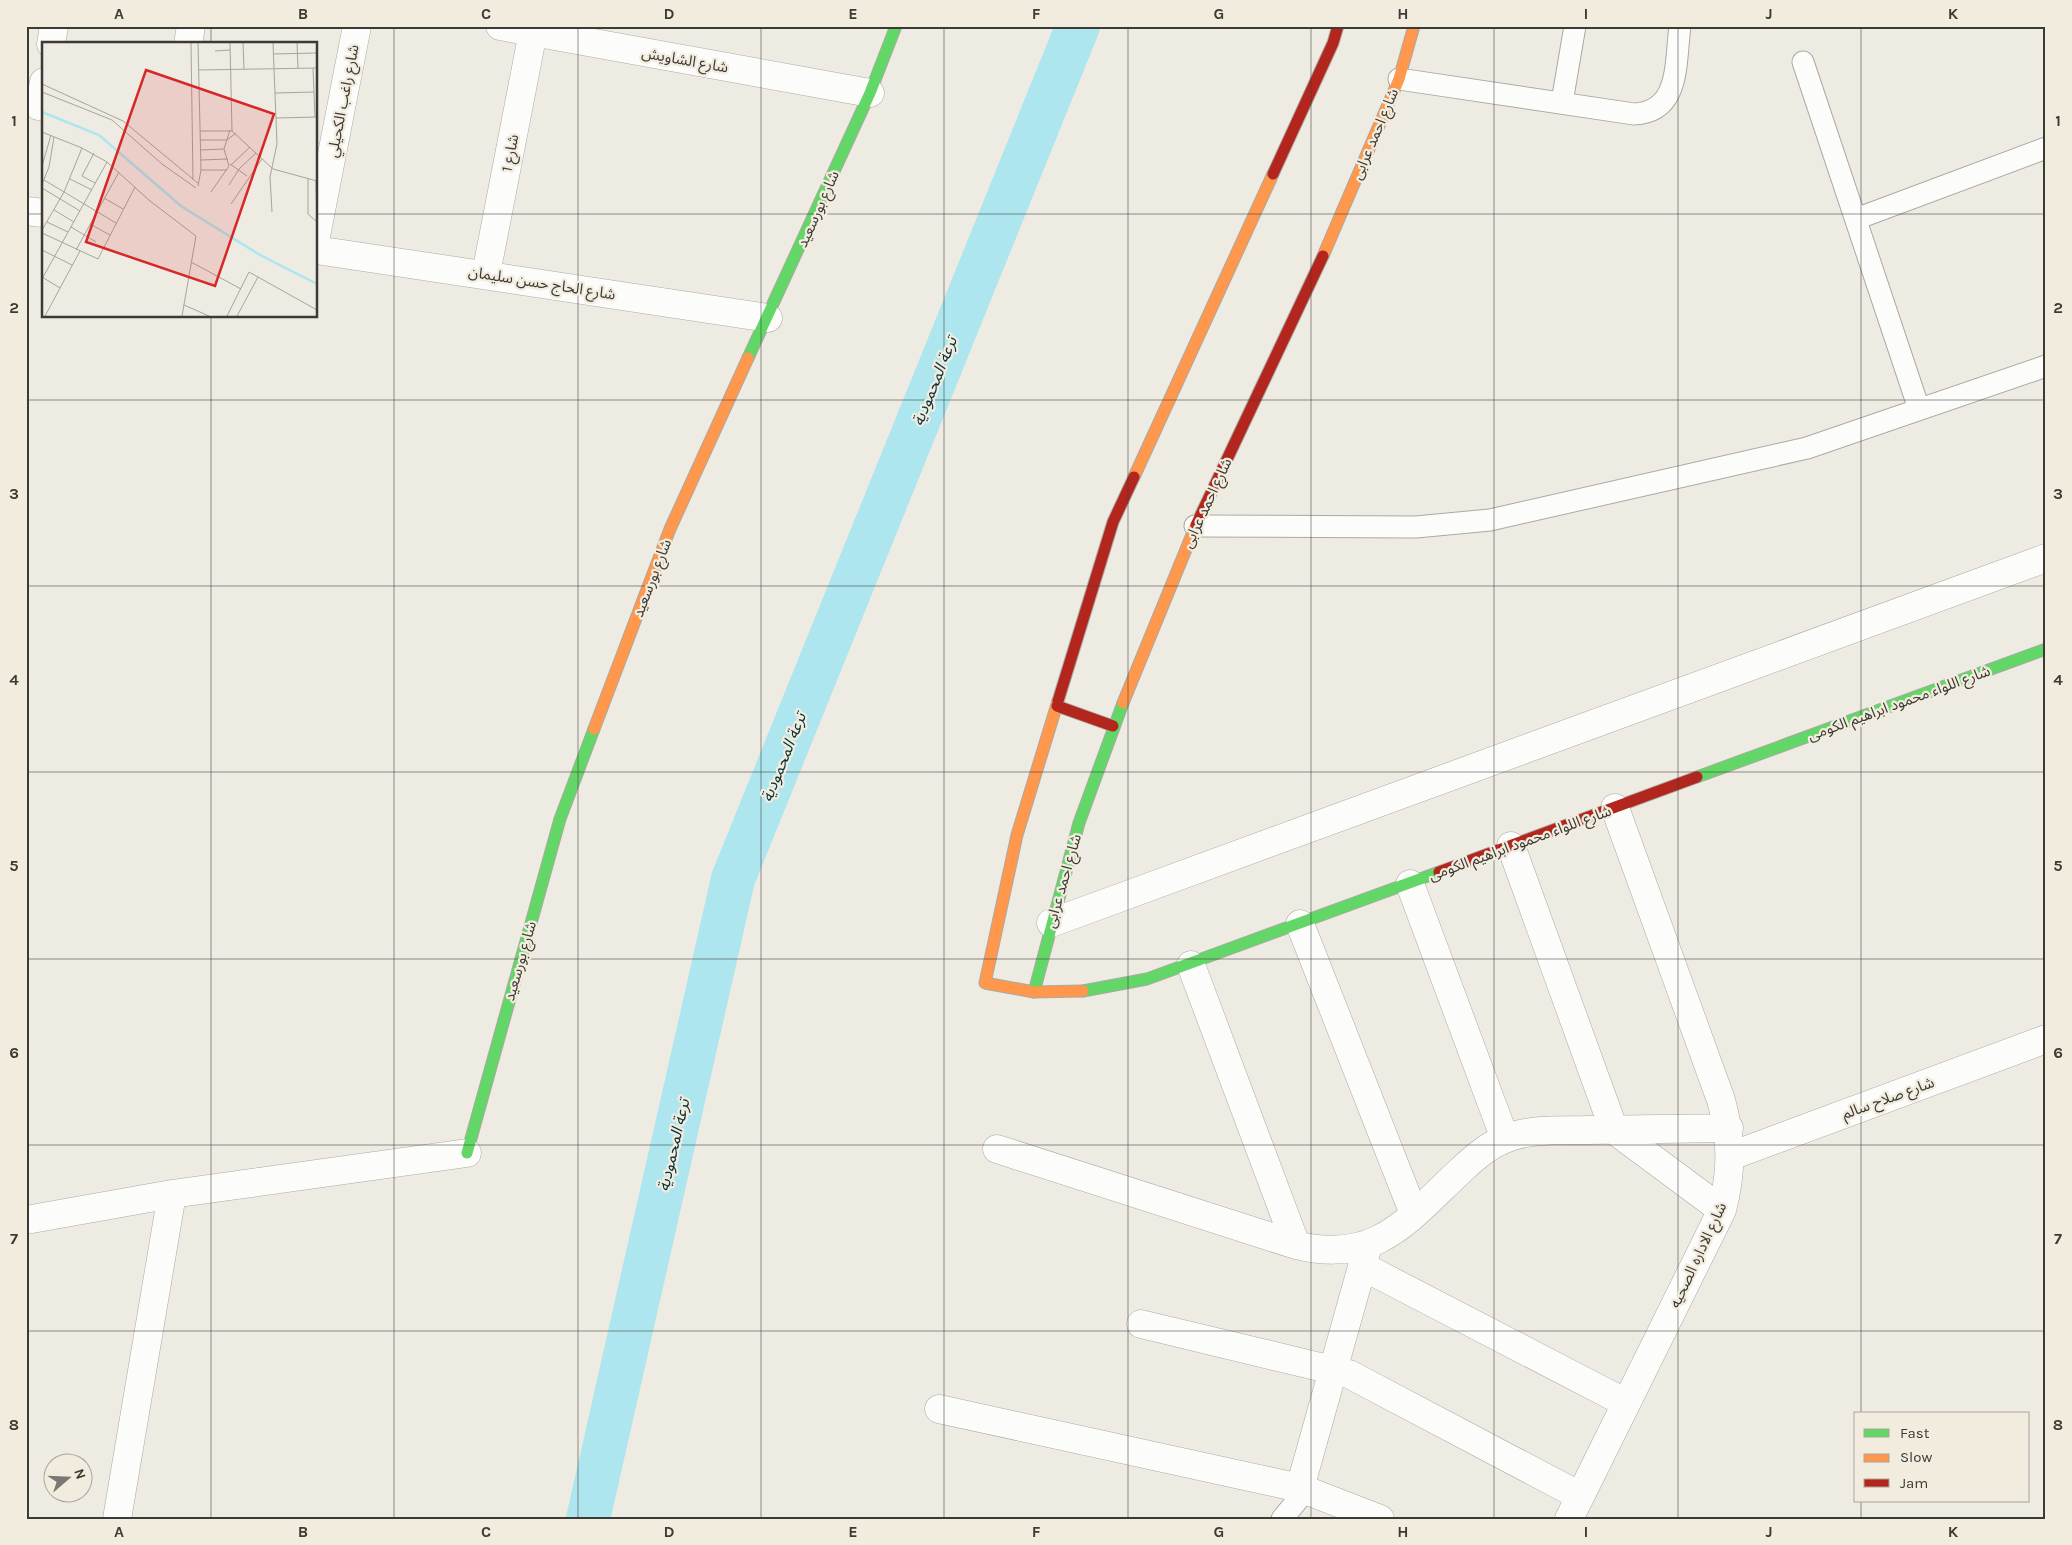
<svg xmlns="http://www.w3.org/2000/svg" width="2072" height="1545" viewBox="0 0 2072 1545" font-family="Karla,'Noto Sans Arabic',sans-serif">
<rect width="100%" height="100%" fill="#eeebe3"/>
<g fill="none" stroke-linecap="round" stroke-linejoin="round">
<!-- canal -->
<path stroke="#ade6ef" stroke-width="44" d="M588,1519l145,-640 345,-853"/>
<defs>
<path id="lane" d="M1803,62l116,347
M1399,79l235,35c47,-2 41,-52 46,-88
M1562,102l13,-76
M1856,219l190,-71
M1195,526l221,1 74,-7 317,-72 239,-82
M1282,1519l24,-29"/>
<path id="street" d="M500,26l370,67
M51,44l3,-18
M188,44l3,-18
M39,106l5,-24
M26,211l18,2
M316,236l41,-210
M316,250l452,68
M486,274l47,-242
M1511,846l103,284 108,80
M1410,884l95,255
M1051,923l995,-365
M1300,924l114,290
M1191,965l105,280
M997,1149l299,96c79,20 111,-24 163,-73 14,-13 28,-26 46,-33 25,-11 56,-8 83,-9 47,-1 94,-1 141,-2
M1731,1156l315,-117
M26,1220l146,-26 295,-41
M1362,1266l264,137
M1141,1324l208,50 231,122
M939,1409l361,79 80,31
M1300,1488l67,-239
M117,1519l55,-325
M1569,1519l153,-309c10,-39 10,-71 -1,-110l-106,-292"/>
<path id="fast" d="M748,358l122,-265 26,-67
M1697,777l349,-128
M1083,991l64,-12 292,-107
M1034,992l45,-169 44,-120
M467,1153l93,-334 34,-90"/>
<path id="slow" d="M1323,256l76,-177 15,-53
M1134,477l139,-303
M1058,701l-41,134 -32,148 49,9 49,-1
M1123,703l73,-178
M594,729l76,-200 78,-171"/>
<path id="jam" d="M1273,174l60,-131 5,-17
M1196,525l127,-269
M1058,701l55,-179 21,-45
M1057,706l56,20
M1439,872l258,-95"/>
</defs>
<!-- lane casing -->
<use href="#lane" stroke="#aba9a3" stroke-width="23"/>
<!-- street casing -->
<use href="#street" stroke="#aba9a3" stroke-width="29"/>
<!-- fast casing -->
<use href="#fast" stroke="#aba9a3" stroke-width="13"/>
<!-- slow casing -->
<use href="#slow" stroke="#aba9a3" stroke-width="13"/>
<!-- jam casing -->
<use href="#jam" stroke="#aba9a3" stroke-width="13"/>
<!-- lane -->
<use href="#lane" stroke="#fcfcfb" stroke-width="21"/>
<!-- street -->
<use href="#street" stroke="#fcfcfb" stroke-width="28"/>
<!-- fast -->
<use href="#fast" stroke="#63d668" stroke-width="11"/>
<!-- slow -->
<use href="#slow" stroke="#ff974d" stroke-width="11"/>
<!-- jam -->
<use href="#jam" stroke="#b3261e" stroke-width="11"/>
</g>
<!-- grid -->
<path fill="none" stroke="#3c3a35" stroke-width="1" stroke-opacity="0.55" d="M211,26v18M394,26v1493M578,26v1493M761,26v1493M944,26v1493M1128,26v1493M1311,26v1493M1494,26v1493M1678,26v1493M1861,26v1388M26,214h18M316,214h1730M211,316v1203M26,400h2020M26,586h2020M26,772h2020M26,959h2020M26,1145h2020M26,1331h2020M1861,1501v18"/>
<g text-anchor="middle" stroke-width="4.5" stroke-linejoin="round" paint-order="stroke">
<!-- street labels -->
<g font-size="15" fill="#3c3a35" stroke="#f2ecdf">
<text transform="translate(685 60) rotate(10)" y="5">شارع الشاويش</text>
<text transform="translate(343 101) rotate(-79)" y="5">شارع راغب الكحيلي</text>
<text transform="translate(1375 134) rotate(-67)" y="5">شارع احمد عرابى</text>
<text transform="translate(510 153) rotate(-79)" y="5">شارع 1</text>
<text transform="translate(818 209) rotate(-66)" y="5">شارع بورسعيد</text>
<text transform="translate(542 283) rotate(9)" y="5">شارع الحاج حسن سليمان</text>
<text transform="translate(1207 503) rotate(-65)" y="5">شارع احمد عرابى</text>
<text transform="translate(652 578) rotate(-69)" y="5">شارع بورسعيد</text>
<text transform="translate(1899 703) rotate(-20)" y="5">شارع اللواء محمود ابراهيم الكومى</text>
<text transform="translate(1520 843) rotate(-20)" y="5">شارع اللواء محمود ابراهيم الكومى</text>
<text transform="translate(1063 881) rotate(-74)" y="5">شارع احمد عرابى</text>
<text transform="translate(520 961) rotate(-74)" y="5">شارع بورسعيد</text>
<text transform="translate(1888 1098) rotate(-20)" y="5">شارع صلاح سالم</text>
<text transform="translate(1698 1255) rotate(-65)" y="5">شارع الاداره الصحيه</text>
</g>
<!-- water labels -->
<g font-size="16" font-style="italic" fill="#083239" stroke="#f2ecdf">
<text transform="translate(934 381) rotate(-68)" y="6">ترعة المحمودية</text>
<text transform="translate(783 757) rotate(-68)" y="6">ترعة المحمودية</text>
<text transform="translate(673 1145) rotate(-77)" y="6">ترعة المحمودية</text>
</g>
</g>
<!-- overview -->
<g transform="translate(42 42)">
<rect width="275" height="275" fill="#eeebe3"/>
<path fill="none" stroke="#ade6ef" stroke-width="2.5" d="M0,70l57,23 82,71 79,49 57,29"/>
<path fill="none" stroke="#a7a49d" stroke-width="1" d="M149,1l2,137M188,1l2,88M201,1l1,26M255,1l1,25M173,9l15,-1M231,12l44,-1M271,26l2,49M157,28l118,-2M0,42l81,37 76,63M0,50l70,28 50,44 34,24M233,51l39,-1M234,76l41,-1M158,89h32l41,38 44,12M0,90l40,16 25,14 43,39 46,35M158,98h27l9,-7M158,108l24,-1M52,111l-12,23 13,7M159,118l27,-1M188,122l17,12M189,123l19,-18M0,124l9,-31M159,128h26M28,137l22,11M266,137v35l9,8M2,138l72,43M274,139l1,45M0,142l7,-17 5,-30M187,143l10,-16 17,-16M156,144l3,-16 -3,-127M0,146l38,23M169,150l18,-26 -5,-17 6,-19M62,156l19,11M189,162l31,-45M12,168l20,12M230,170l-2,-35 7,-33 -4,-101M5,180l21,10M48,182l20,11M29,185l25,15M0,188l22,-38 18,-44M0,191l56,26 37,-72M0,208l30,15M34,208l43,-78M149,220l50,27M0,235l18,11M0,237l65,-117M142,263l25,11M3,274l35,-65M140,274l14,-80M185,274l22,-44 68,38M195,274l21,-39"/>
<path fill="#d62828" fill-opacity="0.15" stroke="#d62828" stroke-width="2.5" d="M104,28l128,44 -59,172 -129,-44z"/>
<rect width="275" height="275" fill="none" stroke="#3c3a35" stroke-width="2.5"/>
</g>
<!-- border -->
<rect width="2072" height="1545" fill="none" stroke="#f2ecdf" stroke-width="55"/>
<!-- legend -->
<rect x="1854" y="1412" width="175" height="90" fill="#f2ecdf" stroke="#a9a59b"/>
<rect x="1864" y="1429" width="25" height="8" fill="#63d668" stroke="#a9a59b"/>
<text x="1900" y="1438" font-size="15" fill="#3c3a35">Fast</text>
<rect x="1864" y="1454" width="25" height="8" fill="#ff974d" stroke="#a9a59b"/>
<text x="1900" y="1462" font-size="15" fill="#3c3a35">Slow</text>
<rect x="1864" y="1479" width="25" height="8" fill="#b3261e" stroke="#a9a59b"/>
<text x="1900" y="1488" font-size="15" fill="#3c3a35">Jam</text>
<!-- north arrow -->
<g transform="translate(68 1478) rotate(71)"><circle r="24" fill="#f2ecdf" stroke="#a9a59b"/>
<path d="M0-4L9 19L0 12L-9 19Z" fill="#7a7872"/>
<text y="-8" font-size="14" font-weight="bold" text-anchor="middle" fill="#3c3a35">N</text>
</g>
<rect x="28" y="28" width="2016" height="1490" fill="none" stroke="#3c3a35" stroke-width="2"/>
<g font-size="16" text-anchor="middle" font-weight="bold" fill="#3c3a35">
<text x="119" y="19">A</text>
<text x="303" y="19">B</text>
<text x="486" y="19">C</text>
<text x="669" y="19">D</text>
<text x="853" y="19">E</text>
<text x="1036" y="19">F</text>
<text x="1219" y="19">G</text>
<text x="1403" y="19">H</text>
<text x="1586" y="19">I</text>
<text x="1769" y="19">J</text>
<text x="1953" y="19">K</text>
<text x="14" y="126">1</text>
<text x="2058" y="126">1</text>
<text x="14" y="313">2</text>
<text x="2058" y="313">2</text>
<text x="14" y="499">3</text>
<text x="2058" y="499">3</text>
<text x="14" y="685">4</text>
<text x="2058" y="685">4</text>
<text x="14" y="871">5</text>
<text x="2058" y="871">5</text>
<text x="14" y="1058">6</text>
<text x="2058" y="1058">6</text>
<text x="14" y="1244">7</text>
<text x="2058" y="1244">7</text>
<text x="14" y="1430">8</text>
<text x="2058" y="1430">8</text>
<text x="119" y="1537">A</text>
<text x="303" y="1537">B</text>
<text x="486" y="1537">C</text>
<text x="669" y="1537">D</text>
<text x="853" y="1537">E</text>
<text x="1036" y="1537">F</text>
<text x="1219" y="1537">G</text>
<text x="1403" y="1537">H</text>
<text x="1586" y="1537">I</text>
<text x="1769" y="1537">J</text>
<text x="1953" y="1537">K</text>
</g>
</svg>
